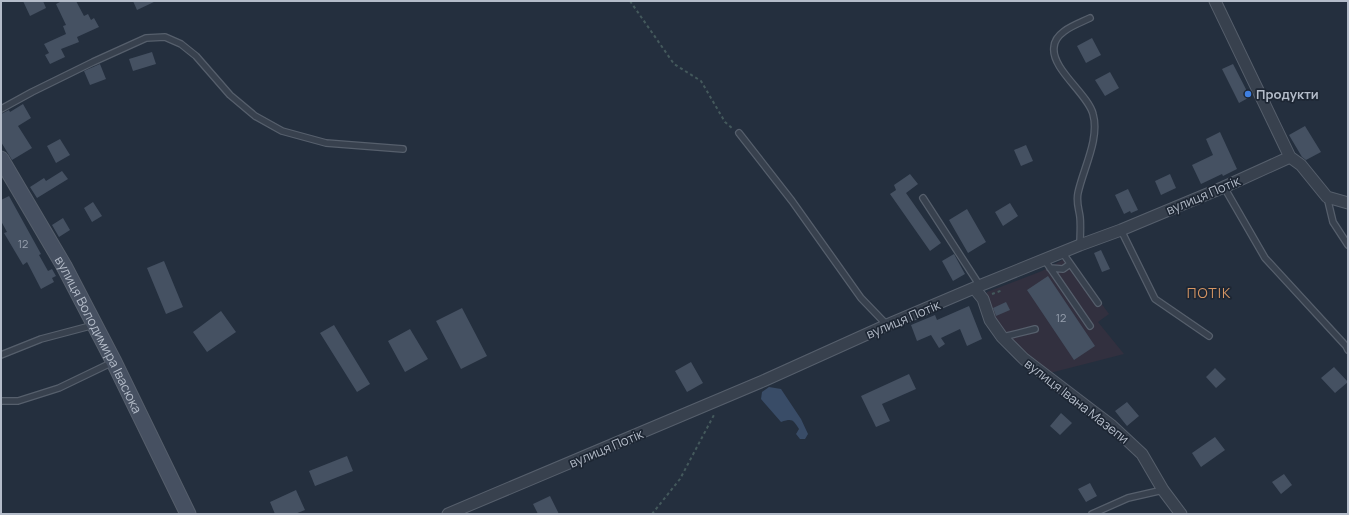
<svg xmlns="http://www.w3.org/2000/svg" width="1349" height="515" viewBox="0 0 1349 515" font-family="Manrope,sans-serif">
<rect width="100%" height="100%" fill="#242f3e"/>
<!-- medical -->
<path fill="#32303f" d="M1068,257l41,57 -11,8 26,32 -74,19 -28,-18 -25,-26 -12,-27 2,-10 55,-21z"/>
<!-- water -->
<path fill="#394c67" d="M769,387l12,2 20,30 7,15 -3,5h-5l-4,-5 3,-5c-6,-9 -6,-11 -18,-7l-20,-23 1,-7z"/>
<!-- building -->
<path fill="#455162" d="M23,1h20l3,7 -16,8z
M62,1h14l8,15 4,-2 3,6 3,-2 5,9 -22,10 2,5 -18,7 4,8 -15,7 -5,-9 4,-2 -5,-9 22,-10 -3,-8 3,-1 -10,-21z
M133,1h23l-19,9z
M1092,38l9,17 -15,8 -9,-17z
M152,52l4,12 -23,7 -4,-12z
M100,64l6,15 -16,6 -6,-14z
M1233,64l17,33 -11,6 -17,-34z
M1110,72l9,16 -14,8 -10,-16z
M23,104l8,14 -13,8 14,22 -20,12 -11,-18v-28l8,-4 1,2z
M1305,126l16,26 -15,8 -4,-3 -13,-22z
M1220,132l17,37 -14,7 -1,-2 -21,10 -9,-19 21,-10 -7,-16z
M60,139l10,16 -14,8 -9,-17z
M1026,145l7,16 -12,5 -7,-16z
M62,171l6,8 -31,19 -7,-11 14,-9 2,3z
M910,174l8,10 -12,9 35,50 -11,8 -40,-57 6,-4 -2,-5z
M1170,174l6,14 -15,7 -6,-14z
M1128,189l10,21 -7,3 -1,-2 -6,3 -9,-19z
M9,196l32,58 -2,1 9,16 4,-2 4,7 -4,2 2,4 -13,7 -14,-27 -4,3 -19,-32 3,-1 -6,-11v-21z
M93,202l9,14 -10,6 -8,-14z
M1010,203l8,13 -15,10 -8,-14z
M967,209l19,33 -18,11 -19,-33z
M63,218l7,12 -11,7 -7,-12z
M1101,250l9,19 -8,3 -8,-19z
M954,254l11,20 -12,7 -11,-20z
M164,261l19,46 -17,7 -19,-46z
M1048,276l47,70 -21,14 -47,-70z
M1006,302l4,8 -14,6 -3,-8z
M969,306l13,33 -15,7 -7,-17 -19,9 4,6 -6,4 -8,-13 -14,6 -6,-16 24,-10 2,5z
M462,308l25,48 -26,13 -25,-48z
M221,311l15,21 -29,20 -14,-20z
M334,325l36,59 -13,8 -37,-59z
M410,329l18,30 -23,13 -17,-31z
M691,362l12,21 -16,9 -12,-21z
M1334,367l14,15 -13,11 -14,-15z
M1215,368l11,11 -10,9 -10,-11z
M909,374l7,15 -34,15 8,17 -14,6 -15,-31z
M1127,402l12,14 -12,10 -12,-15z
M1061,413l11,10 -12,12 -10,-9z
M1215,437l10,13 -24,17 -9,-14z
M347,456l6,15 -38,15 -6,-15z
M1284,474l8,11 -11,9 -9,-12z
M1090,483l7,13 -11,6 -8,-13z
M296,490l9,20 -10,4h-20l-5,-12z
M550,496l9,18h-21l-5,-10z"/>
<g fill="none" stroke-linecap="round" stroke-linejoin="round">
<defs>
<path id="lane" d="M1,109l31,-17 61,-30 53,-24 19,-1 16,7 15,12 34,39 25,21 27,15 44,12 77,6
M739,133l53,68 69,97 26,27
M1224,187l41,71 81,88 2,4
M1327,197l6,25 15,23
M923,198l57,88
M1121,230l34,69 54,37
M1080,245c0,-9 1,-19 0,-28 -1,-8 -4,-15 -2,-24 5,-24 22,-54 15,-79 -5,-20 -42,-45 -39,-67 1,-16 24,-23 36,-29
M1062,252l36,51
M1044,259l46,67
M1050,268l13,1 7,-5
M1003,337l32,-8
M1,355l40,-16 53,-14
M1,401h17l41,-13 54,-26
M1092,514l36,-16 35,-8"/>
<path id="street" d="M1215,1l75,156
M974,288l9,11 7,21 12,17 22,22 88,67 30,28 21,36 18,24
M448,514l315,-133 124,-56 87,-37 106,-43 41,-15 103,-43 66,-30 11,8 26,32 21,6"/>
<g id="secondary">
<path id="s1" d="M1,159l63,107 50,96 74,152"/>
</g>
</defs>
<!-- lane casing -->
<use href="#lane" stroke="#565f6c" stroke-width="8"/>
<!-- street casing -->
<use href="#street" stroke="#565f6c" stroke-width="13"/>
<!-- secondary casing -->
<use href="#secondary" stroke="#565f6c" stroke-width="17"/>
<!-- path -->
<path stroke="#44595c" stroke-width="2" stroke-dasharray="3 3" stroke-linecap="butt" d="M630,1l44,63 27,17 24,41 8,7
M992,294l11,-4
M652,514l28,-35 35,-66"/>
<!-- lane -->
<use href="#lane" stroke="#38414e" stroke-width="5.5"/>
<!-- street -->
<use href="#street" stroke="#38414e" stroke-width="11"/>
<!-- secondary -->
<use href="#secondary" stroke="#465061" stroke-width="15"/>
</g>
<!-- markers -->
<circle fill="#3f7fe0" stroke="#1d2633" stroke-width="1.5" cx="1248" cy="94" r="4"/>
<g text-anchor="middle" stroke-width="3.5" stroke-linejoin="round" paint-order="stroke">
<!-- number labels -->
<g font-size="11" fill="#98a1af">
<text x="23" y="248">12</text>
<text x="1061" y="322">12</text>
</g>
<!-- poi labels -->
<g font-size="13" font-weight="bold" fill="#b4bcc9" stroke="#1d2633" text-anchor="start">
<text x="1256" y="99">Продукти</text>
</g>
<!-- street labels -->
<g font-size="13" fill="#b4bcc9" stroke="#1d2633">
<text transform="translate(1203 195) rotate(-23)" y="5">вулиця Потік</text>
<text transform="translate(903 319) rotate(-23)" y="5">вулиця Потік</text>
<text dy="5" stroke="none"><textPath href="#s1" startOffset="201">вулиця Володимира Івасюка</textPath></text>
<text transform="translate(1077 401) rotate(38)" y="5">вулиця Івана Мазепи</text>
<text transform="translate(606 448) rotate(-23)" y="5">вулиця Потік</text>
</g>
<!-- neighbourhood labels -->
<g font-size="14" letter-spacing="1" fill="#d59563" stroke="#1d2633">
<text x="1209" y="298">ПОТІК</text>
</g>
</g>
<!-- border -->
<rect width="1349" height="515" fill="none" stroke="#b4bcc9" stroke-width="4"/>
</svg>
